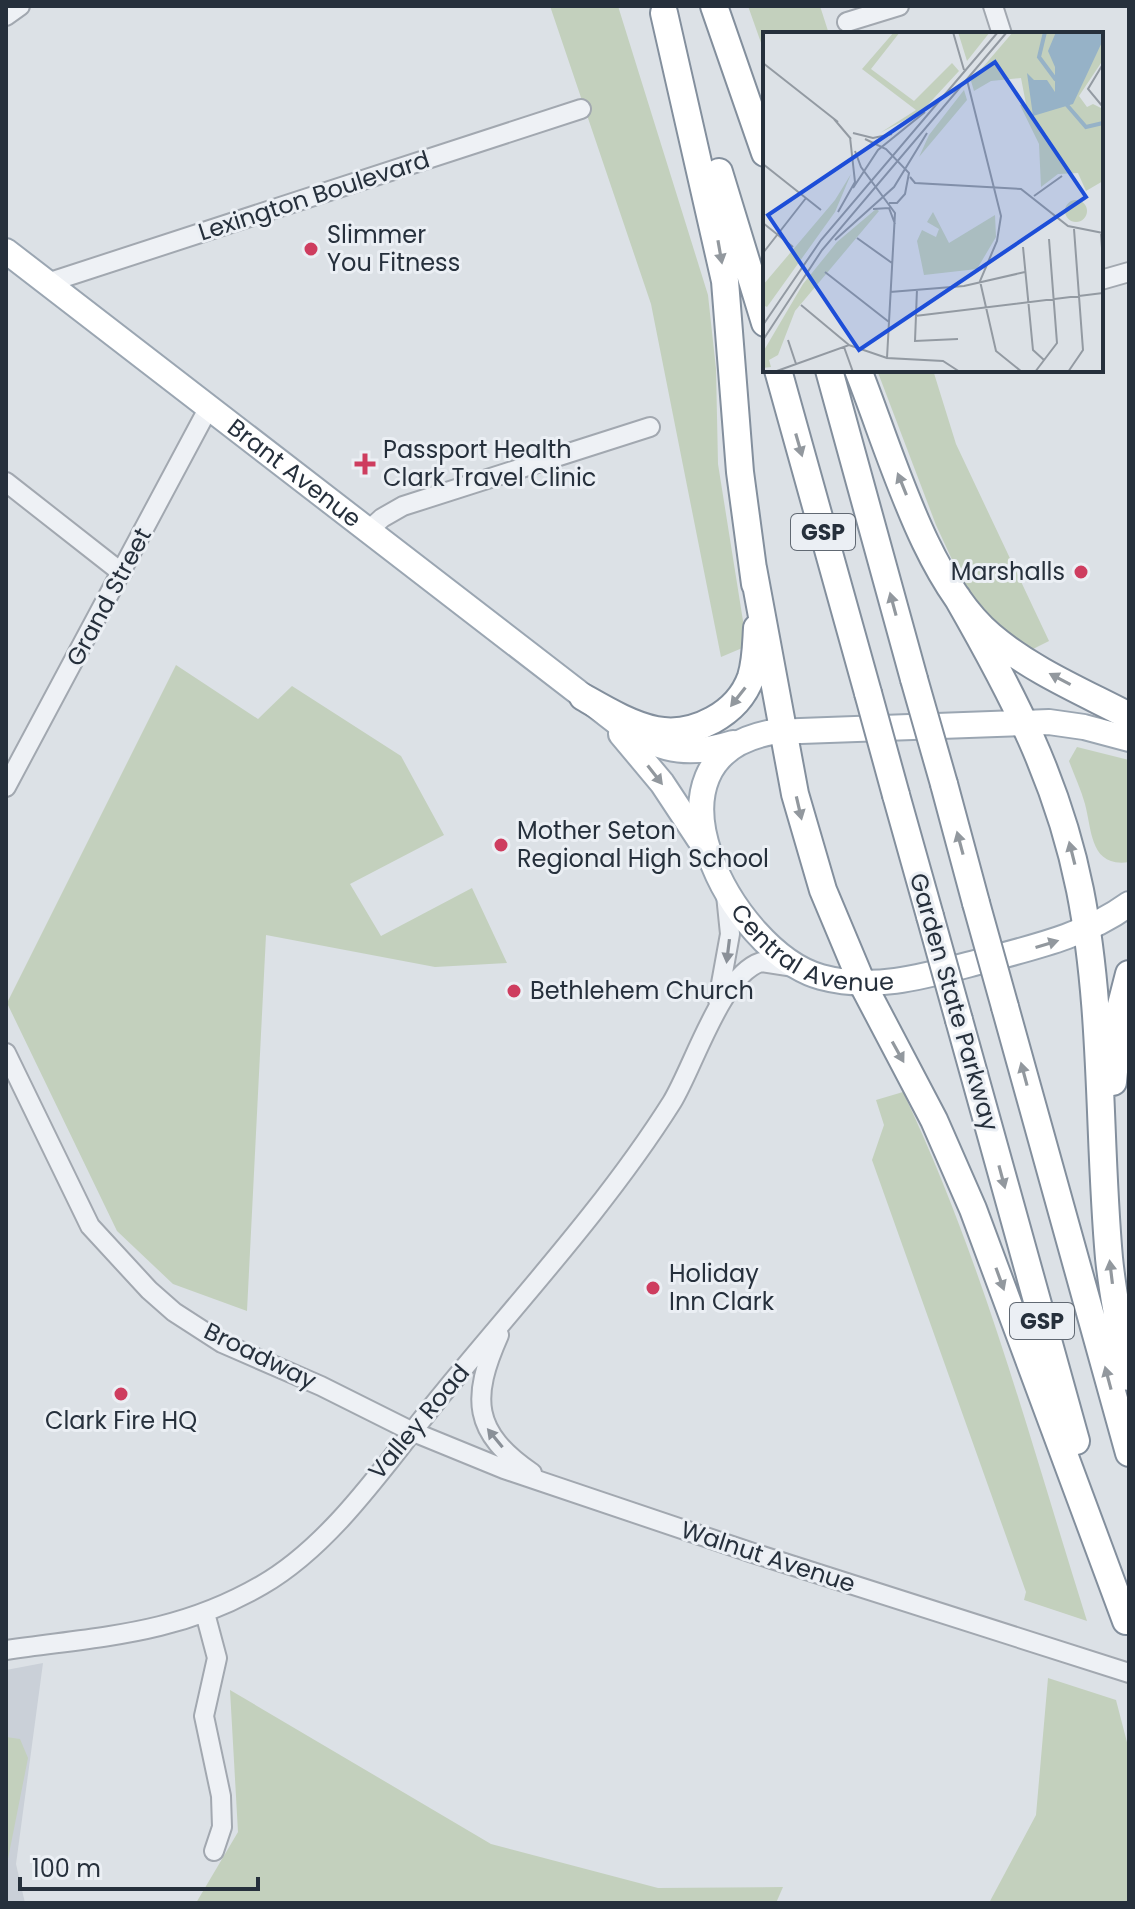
<svg xmlns="http://www.w3.org/2000/svg" width="1135" height="1909" viewBox="0 0 1135 1909" font-family="Poppins,sans-serif">
<rect width="100%" height="100%" fill="#dce1e6"/>
<!-- built -->
<path fill="#cad0d8" d="M43,1663l-27,201 9,39h-19v-233z"/>
<!-- green -->
<path fill="#c3d0bd" d="M550,6h68l90,289 8,74 2,95 29,182 -26,11 -70,-353z
M748,6h72l9,28h-64v20z
M877,370h56l23,74 93,197 -22,11 -53,-45 -38,-82z
M176,665l82,54 34,-33 109,70 43,79 -94,49 31,52 91,-48 35,75 -72,4 -169,-32 -19,376 -74,-27 -56,-53 -110,-228z
M1077,747l52,13v102c-39,6 -37,-32 -44,-58 -4,-15 -11,-29 -16,-43z
M903,1092c80,168 128,352 184,529l-63,-21 2,-8 -154,-432 12,-35 -8,-25z
M1048,1678l68,22 13,50v153h-140l47,-88z
M230,1690l261,154 167,44 125,-1 -7,16h-580l42,-71z
M6,1737l14,2 8,19 -22,111z"/>
<g fill="none" stroke-linecap="round" stroke-linejoin="round">
<defs>
<path id="minor" d="M993,6l9,28
M6,16l14,-10
M847,22l52,-16
M1101,280l28,-8
M47,283l534,-174
M6,482l116,91
M370,529l12,-11 21,-12 247,-79
M6,787l203,-380
M718,1000l12,-66 -4,-39
M6,1053l84,173 59,64 25,22 48,31 99,43 90,45 93,38 249,84 376,120
M499,1335c-28,63 -27,97 33,138
M205,1613l12,45 -13,58 17,80 1,31 -8,24
M6,1650c95,-14 170,-15 256,-65 73,-42 128,-128 182,-193 77,-94 163,-187 228,-290 22,-36 49,-127 89,-140l33,5"/>
<g id="major">
<path id="s1" d="M6,251l621,479c37,22 65,26 106,13"/>
<path d="M621,734l41,49 37,56"/>
<path id="s2" d="M1129,739l-45,-12 -35,-5 -276,10c-144,25 -41,220 48,245 55,15 108,-2 161,-16 52,-14 103,-25 147,-57"/>
</g>
<path id="highway" d="M714,6l51,147
M664,13l61,268 15,191 15,112
M719,172l46,151
M778,370l90,323
M829,370l85,309
M858,370c32,80 67,210 133,266 40,34 92,56 138,80
M753,568l42,226 28,96 39,93 72,137 39,89 153,412
M957,597c55,96 101,183 123,293 24,121 18,245 29,368 4,40 12,79 20,119
M583,697c23,13 48,28 73,33 38,7 82,-16 95,-53 5,-16 5,-33 6,-49
M944,784l32,119
M896,795l34,121
M1005,1007l124,446
M959,1020l117,421
M1113,1082l7,-73 9,-35"/>
</defs>
<!-- minor casing -->
<use href="#minor" stroke="#a2a8b0" stroke-width="22"/>
<!-- major casing -->
<use href="#major" stroke="#9ba6b2" stroke-width="28"/>
<!-- highway casing -->
<use href="#highway" stroke="#838f9d" stroke-width="30"/>
<!-- minor -->
<use href="#minor" stroke="#eef1f5" stroke-width="18"/>
<!-- major -->
<use href="#major" stroke="#fff" stroke-width="24"/>
<!-- highway -->
<use href="#highway" stroke="#fff" stroke-width="26"/>
<defs>
<path id="highway-bridge" d="M914,679l30,105
M868,693l28,102
M976,903l29,104
M930,916l29,104"/>
</defs>
<!-- highway-bridge casing -->
<use href="#highway-bridge" stroke="#838f9d" stroke-width="30" stroke-linecap="butt"/>
<!-- highway-bridge -->
<use href="#highway-bridge" stroke="#fff" stroke-width="26"/>
</g>
<!-- one-way arrows -->
<defs><path id="oneway-solid" d="M-6-.8H1V-3.2L6.5 0L1 3.2V.8H-6Z" transform="scale(2)"/></defs>
<g fill="#92989e">
<use href="#oneway-solid" transform="translate(720 252) rotate(80)"/>
<use href="#oneway-solid" transform="translate(799 445) rotate(74)"/>
<use href="#oneway-solid" transform="translate(902 484) rotate(-112)"/>
<use href="#oneway-solid" transform="translate(893 604) rotate(-105)"/>
<use href="#oneway-solid" transform="translate(1060 679) rotate(-152)"/>
<use href="#oneway-solid" transform="translate(738 697) rotate(128)"/>
<use href="#oneway-solid" transform="translate(655 775) rotate(52)"/>
<use href="#oneway-solid" transform="translate(799 808) rotate(77)"/>
<use href="#oneway-solid" transform="translate(960 843) rotate(-105)"/>
<use href="#oneway-solid" transform="translate(1072 853) rotate(-104)"/>
<use href="#oneway-solid" transform="translate(1047 944) rotate(-17)"/>
<use href="#oneway-solid" transform="translate(898 1052) rotate(61)"/>
<use href="#oneway-solid" transform="translate(1024 1074) rotate(-105)"/>
<use href="#oneway-solid" transform="translate(1002 1177) rotate(75)"/>
<use href="#oneway-solid" transform="translate(1111 1272) rotate(-97)"/>
<use href="#oneway-solid" transform="translate(1000 1279) rotate(70)"/>
<use href="#oneway-solid" transform="translate(1108 1378) rotate(-105)"/>
</g>
<g fill="#8a9098">
<use href="#oneway-solid" transform="translate(728 951) rotate(97)"/>
<use href="#oneway-solid" transform="translate(495 1438) rotate(-129)"/>
</g>
<!-- markers -->
<g fill="#ce3d5f" stroke="#ebeff4" stroke-width="3">
<circle cx="311" cy="249" r="8"/>
<path d="M361 452h8v8h8v8h-8v8h-8v-8h-8v-8h8z"/>
<circle cx="1081" cy="572" r="8"/>
<circle cx="501" cy="845" r="8"/>
<circle cx="514" cy="991" r="8"/>
<circle cx="653" cy="1288" r="8"/>
<circle cx="121" cy="1394" r="8"/>
</g>
<g text-anchor="middle" stroke-width="6" stroke-linejoin="round" paint-order="stroke">
<!-- shield labels -->
<g fill="#ebeff4" stroke="#616973" stroke-width="2">
<rect x="791" y="514" width="64" height="36" rx="6"/>
<rect x="1010" y="1303" width="64" height="36" rx="6"/>
</g>
<g font-size="22" font-weight="bold" fill="#26303c">
<text x="823" y="540">GSP</text>
<text x="1042" y="1329">GSP</text>
</g>
<!-- street labels -->
<g font-size="24" fill="#26303c" stroke="#ebeff4">
<text transform="translate(314 196) rotate(-18)" y="8">Lexington Boulevard</text>
<text dy="8" stroke="none"><textPath href="#s1" startOffset="364">Brant Avenue</textPath></text>
<text transform="translate(109 597) rotate(-62)" y="8">Grand Street</text>
<text dy="8" stroke="none"><textPath href="#s2" startOffset="672">Central Avenue</textPath></text>
<text transform="translate(954 1002) rotate(74)" y="8">Garden State Parkway</text>
<text transform="translate(260 1356) rotate(26)" y="8">Broadway</text>
<text transform="translate(419 1422) rotate(-50)" y="8">Valley Road</text>
<text transform="translate(768 1557) rotate(18)" y="8">Walnut Avenue</text>
</g>
<!-- poi labels -->
<g font-size="24" fill="#26303c" stroke="#ebeff4" text-anchor="start">
<text x="327" y="243">Slimmer<tspan x="327" dy="28">You Fitness</tspan></text>
<text x="383" y="458">Passport Health<tspan x="383" dy="28">Clark Travel Clinic</tspan></text>
<text x="1065" y="580" text-anchor="end">Marshalls</text>
<text x="517" y="839">Mother Seton<tspan x="517" dy="28">Regional High School</tspan></text>
<text x="530" y="999">Bethlehem Church</text>
<text x="669" y="1282">Holiday<tspan x="669" dy="28">Inn Clark</tspan></text>
<text x="121" y="1429" text-anchor="middle">Clark Fire HQ</text>
</g>
</g>
<!-- overview -->
<g transform="translate(763 32)">
<rect width="340" height="340" fill="#dce1e6"/>
<path d="M131,0h6l-29,37 43,32 38,-38 7,8 -37,40 -42,22 36,-23 -54,-41zM195,0h32l-23,29zM250,0h90v28l-24,36 8,11 6,-3 10,5v72l-17,10 -8,-18 -20,1 -17,13 -2,-43 -19,-39 6,-1 -5,-26 -30,3 -17,10 -3,-10zM201,58l3,10 -48,57 10,-22zM88,142l-16,38 -68,95 -4,-2v-20l72,-85zM302 179a11 11 0 1 1 22 0a11 11 0 1 1-22 0ZM113,177l3,2 -84,100 -17,44 -9,5 2,7 -8,1v-16l40,-68 34,-42zM170,180l16,31 46,-28 1,22 -19,32 -53,6 -7,-34 5,-11 14,7 3,-8 -12,-7z" fill="#c3d0bd"/>
<path d="M293,0h47v8l-30,64 -40,12 -6,-43 7,7h13l8,12v-25l-7,-16z" fill="#96b2c7"/>
<path fill="none" stroke="#96b2c7" stroke-width="4" d="M282,0l-6,25 17,23M303,72l20,23 17,-4"/>
<path fill="none" stroke="#939aa2" stroke-width="2" d="M190,0l11,38M0,31l75,59M340,32l-15,25 15,18M204,48l34,136 -4,25 -17,40 16,70 26,21M71,87l17,20M90,101l20,5 19,-4M102,107l21,10 23,24 -4,21 -8,9h-8M92,119l6,16 34,46 -8,145 56,3 17,11M0,132l58,46M147,145l5,6 106,6 47,37 35,7M90,156l25,-38 47,-38M271,164l28,-20M110,177l16,-1 6,16M75,180l17,-30 -5,-45M0,191l30,24M338,202l2,28M94,206l35,25M72,208l59,-53 33,-54M260,215l10,103 11,10M0,221l43,-55M62,240l64,50M154,257l-2,52 43,-2M127,260l74,-6 61,-14M38,273l48,40M152,284l188,-23M0,293l58,-85 177,-208M0,308l59,-90 185,-218M25,308l8,24M81,315l9,25M11,340l75,-27 38,13M272,340l22,-29 -8,-104M305,340l15,-22 -9,-121"/>
<path fill="#1d4ed8" fill-opacity="0.15" stroke="#1d4ed8" stroke-width="4" d="M232,30l91,135 -227,153 -91,-135z"/>
<rect width="340" height="340" fill="none" stroke="#26303c" stroke-width="4"/>
</g>
<!-- border -->
<rect width="1135" height="1909" fill="none" stroke="#26303c" stroke-width="16"/>
<!-- scale -->
<path d="M20 1877v12h238v-12" fill="none" stroke="#26303c" stroke-width="4"/>
<text x="32" y="1877" font-size="24" fill="#26303c" stroke="#ebeff4" stroke-width="6" paint-order="stroke">100 m</text>
</svg>
